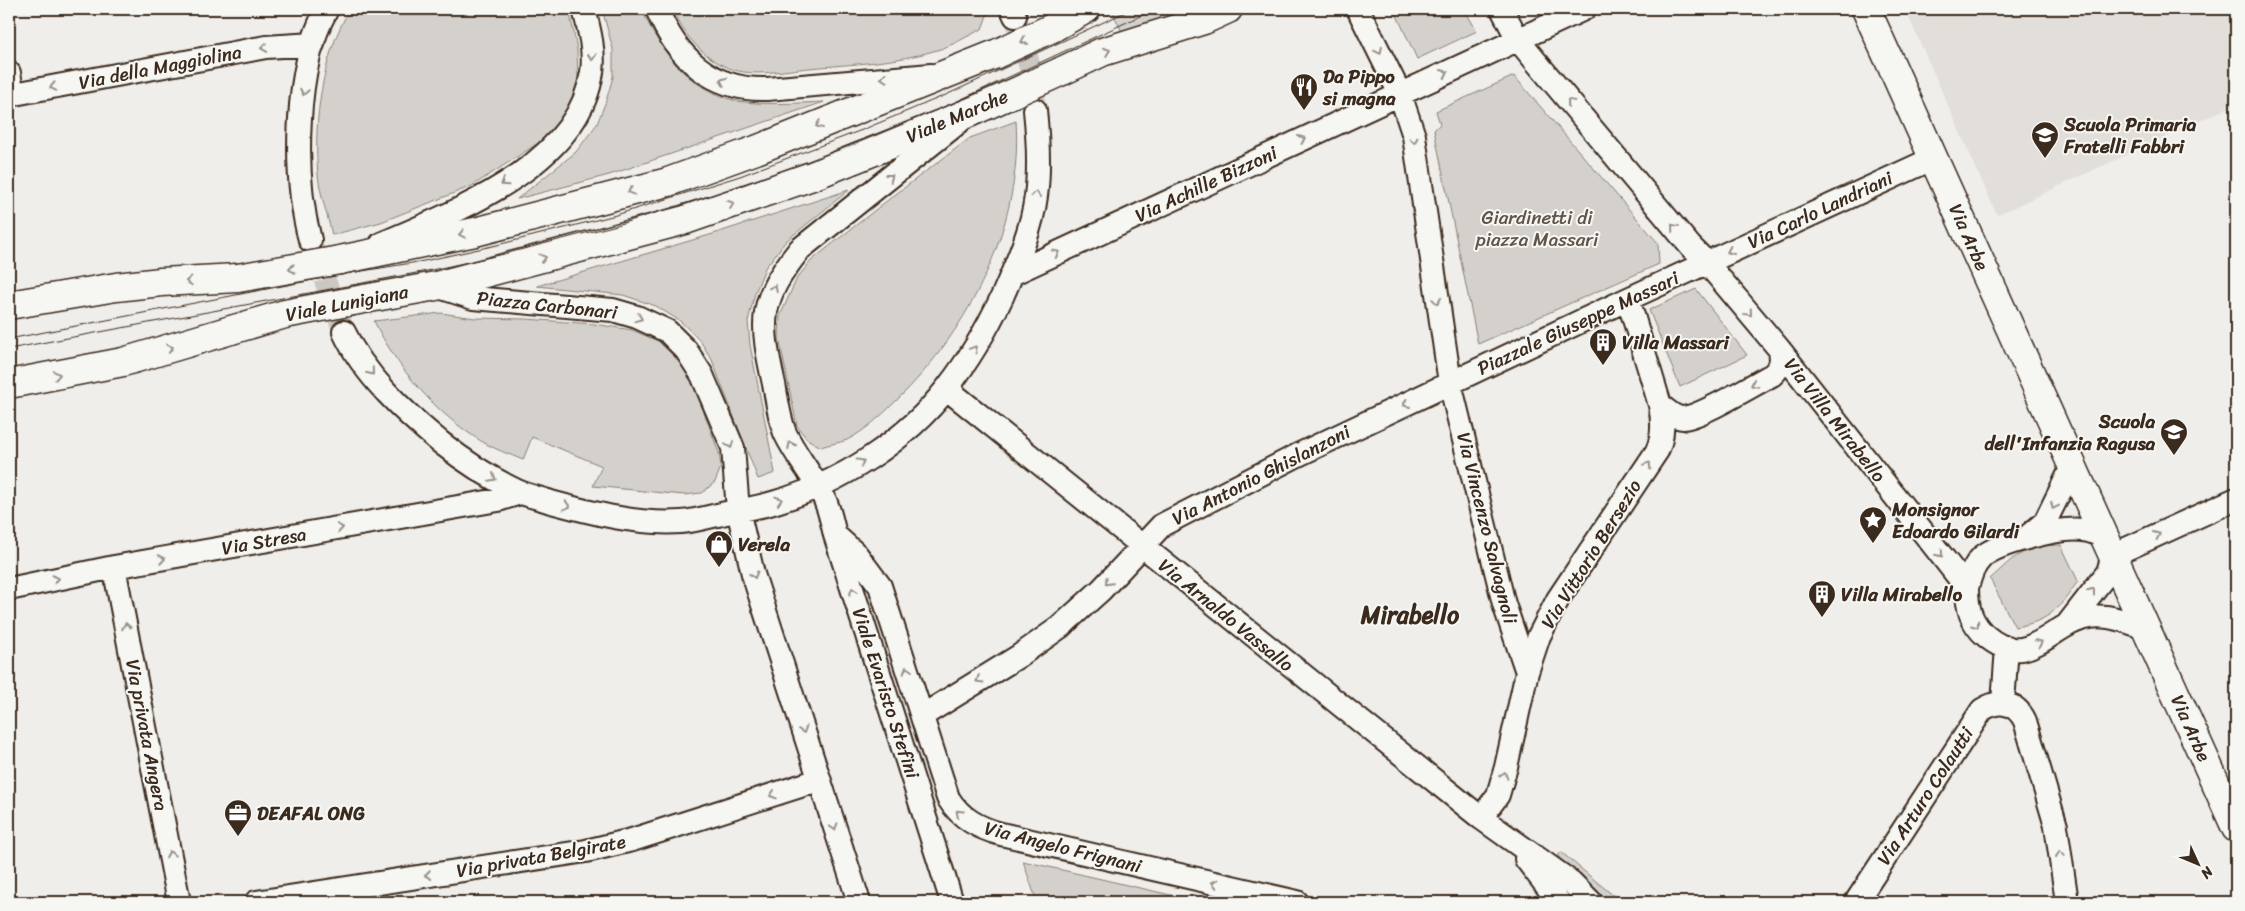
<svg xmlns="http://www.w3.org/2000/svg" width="2245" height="911" font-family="Sriracha,sans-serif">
  <rect width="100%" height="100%" fill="#efeeea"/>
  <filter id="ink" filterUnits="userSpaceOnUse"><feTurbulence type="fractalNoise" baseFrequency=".02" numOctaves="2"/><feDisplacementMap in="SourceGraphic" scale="10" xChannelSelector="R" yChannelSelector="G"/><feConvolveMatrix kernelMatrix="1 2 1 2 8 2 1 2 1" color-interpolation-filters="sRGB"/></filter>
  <g filter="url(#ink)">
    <path fill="#e2dfdb" d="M1905,9H2236V104L1997,215Z"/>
    <path fill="#d4d1cc" stroke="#887e75" d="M350,9H569L577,49L578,78L572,99L561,120L546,138L472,186L381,222L332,235C328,216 320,195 318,175C313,122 322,55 350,9Z
      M602,9H642C659,52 694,96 744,102C770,105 798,103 824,102L609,175L517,199L576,152L597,124L606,101L613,77V49Z
      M673,9H988L989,10L982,29C967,36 952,46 937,50C895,63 852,64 809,68C784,70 753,78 729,68C704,58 682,34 673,9Z
      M1115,9H1190L1123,34L1112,11Z
      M1394,9H1464L1477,31L1417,59Z
      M1514,76L1658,243L1659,264L1478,344L1434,130L1440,124L1436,111Z
      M1016,121C1023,224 970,329 897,400C883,414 865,431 847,440C839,443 829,444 821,447L807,439L797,426L779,338L780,316L797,278L812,260L884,203L970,138Z
      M849,190L786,241L765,268L755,293L748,321L750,345L775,473L758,479L712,360L699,339L680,321L656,306L623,295L537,286L713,234Z
      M1696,289L1747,355L1680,387L1649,310Z
      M441,313L475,318L526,319L594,324L632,330L658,341L677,359L692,380L719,453L721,467L715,482L702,493L684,495L593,486L602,466L532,437L523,460C509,454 494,449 481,441C435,413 397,368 374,321Z
      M2061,545L2078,581C2059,609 2050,621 2015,627L1990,579L2012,559L2034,546Z
      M1561,852L1621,902C1616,902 1610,903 1605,902C1593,900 1566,867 1558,856Z
      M1023,861L1201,902H1037Z"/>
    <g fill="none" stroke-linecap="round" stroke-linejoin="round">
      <path stroke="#cbc7c1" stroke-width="22" stroke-dasharray="22 11" stroke-linecap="butt" d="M1015,16L1031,71L1034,101
        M313,248L344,332"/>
      <g stroke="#3b2a1e" stroke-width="26">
        <path id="street" d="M657,9C676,57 712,91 767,89L931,75
          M1012,9L1015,16
          M1358,9L1400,94L1414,136L1450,383L1504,604L1527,672
          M1502,9L1518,40L1691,247L1707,263L1780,350L1967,588C1967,608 1971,623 1986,636C2029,673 2051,622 2090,617C2108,614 2130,622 2146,629
          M9,73L13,95
          M9,95L266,47L313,44
          M310,240C293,176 294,67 327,9
          M381,244C457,211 579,165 592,72C595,51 589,29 584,9
          M1012,274L1584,9
          M436,286L473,298L613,310L637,317L667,331L686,350L702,375L733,448L738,510L753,574L859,902
          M344,332C364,375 404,412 440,442C464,461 490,478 517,491C528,496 540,498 551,502C592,513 638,525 681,522C696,521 712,516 726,513C743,510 760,507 776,502C840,483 906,441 947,388C969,360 987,329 1002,297C1016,265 1032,230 1036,196C1040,167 1038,139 1035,110
          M947,389L1481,818L1571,882L1591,902
          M1660,405C1667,411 1674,418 1683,418C1701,417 1754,384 1772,375C1781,367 1782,361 1780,350
          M836,536L857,555L880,586L948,798C961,819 979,828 1001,834L1297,902
          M2026,538L2045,522L2073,465
          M114,567L179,902
          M1967,588C1970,577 1973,566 1982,557C1998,543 2061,527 2082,530C2090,530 2097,535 2104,536
          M9,589L114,567L498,500L520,493
          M2067,625L2108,572L2113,555L2236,499
          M2003,703L2007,647
          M922,716L1019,656L1060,627L1101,590L1162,525L1298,455L1628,299L1934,158
          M1481,818L1498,795L1506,767L1527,672L1539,636L1558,599L1657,451C1664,436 1663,421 1660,405L1628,299
          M1526,859L1559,902
          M256,902L586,851L632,840L819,780
          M952,902L835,535C831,517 827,500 817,485C806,467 794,452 785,433C779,418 777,400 774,384C760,321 758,301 800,249L959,122
          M1856,902L1982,710C1999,699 2016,702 2025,721L2056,826L2067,902"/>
      </g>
      <g stroke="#3b2a1e" stroke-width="31">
        <path id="secondary" d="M1866,9L2236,828"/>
      </g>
      <g stroke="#3b2a1e" stroke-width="31">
        <path id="primary" d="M1052,28L1086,9
          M1062,71L1102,52L1204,20L1228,9
          M340,260L475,232L668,182L756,150L996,54
          M353,301L436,286L685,220L812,176L971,112L1007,96
          M9,305L116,287L161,282L238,278
          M9,384L123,362L231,330"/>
      </g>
      <use href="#street" stroke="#f6f6f2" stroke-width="22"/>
      <use href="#secondary" stroke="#f6f6f2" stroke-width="28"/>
      <use href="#primary" stroke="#f6f6f2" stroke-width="28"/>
      <path stroke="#3b2a1e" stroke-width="1" d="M9,339L344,274L424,261L497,245L616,215L740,176L862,130L948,94L1132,9
        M9,349L427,271L500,255L617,225L743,185L855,144L951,104L1155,9"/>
      <g stroke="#3b2a1e" stroke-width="31" stroke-linecap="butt">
        <path id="primary-bridge" d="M996,54L1052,28
          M1007,96L1062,71
          M238,278L340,260
          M231,330L285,314L353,301"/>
      </g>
      <use href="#primary-bridge" stroke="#f6f6f2" stroke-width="28"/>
    </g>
    <defs><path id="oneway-chevron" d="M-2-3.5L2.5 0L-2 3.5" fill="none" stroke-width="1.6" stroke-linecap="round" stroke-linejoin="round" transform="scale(1.25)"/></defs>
    <g stroke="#989088">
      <use href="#oneway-chevron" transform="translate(1024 41) rotate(155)"/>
      <use href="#oneway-chevron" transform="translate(264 48) rotate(171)"/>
      <use href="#oneway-chevron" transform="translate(1107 51) rotate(-21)"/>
      <use href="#oneway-chevron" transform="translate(1379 51) rotate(64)"/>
      <use href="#oneway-chevron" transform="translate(592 57) rotate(87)"/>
      <use href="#oneway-chevron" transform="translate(1445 73) rotate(-25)"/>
      <use href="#oneway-chevron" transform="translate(884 78) rotate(176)"/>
      <use href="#oneway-chevron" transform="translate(723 81) rotate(-157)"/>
      <use href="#oneway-chevron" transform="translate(53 87) rotate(169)"/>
      <use href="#oneway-chevron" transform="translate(304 92) rotate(100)"/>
      <use href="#oneway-chevron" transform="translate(1570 102) rotate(-130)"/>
      <use href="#oneway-chevron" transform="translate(819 125) rotate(158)"/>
      <use href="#oneway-chevron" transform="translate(1302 139) rotate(-25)"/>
      <use href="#oneway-chevron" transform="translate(1414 140) rotate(80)"/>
      <use href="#oneway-chevron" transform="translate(890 177) rotate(-38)"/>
      <use href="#oneway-chevron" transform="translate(504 183) rotate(147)"/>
      <use href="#oneway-chevron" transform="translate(631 191) rotate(165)"/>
      <use href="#oneway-chevron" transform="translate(1036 194) rotate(-83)"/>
      <use href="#oneway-chevron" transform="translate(731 204) rotate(-19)"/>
      <use href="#oneway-chevron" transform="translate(1674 227) rotate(-130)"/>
      <use href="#oneway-chevron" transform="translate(462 234) rotate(169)"/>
      <use href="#oneway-chevron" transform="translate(1730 251) rotate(155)"/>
      <use href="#oneway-chevron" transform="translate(1056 253) rotate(-26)"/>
      <use href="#oneway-chevron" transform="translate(543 258) rotate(-15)"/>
      <use href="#oneway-chevron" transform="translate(292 269) rotate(170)"/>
      <use href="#oneway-chevron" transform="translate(189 281) rotate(177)"/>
      <use href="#oneway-chevron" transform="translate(774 288) rotate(-64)"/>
      <use href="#oneway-chevron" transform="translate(1437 301) rotate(82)"/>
      <use href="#oneway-chevron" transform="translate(1749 313) rotate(50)"/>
      <use href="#oneway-chevron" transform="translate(639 318) rotate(22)"/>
      <use href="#oneway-chevron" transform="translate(170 348) rotate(-17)"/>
      <use href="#oneway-chevron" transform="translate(974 349) rotate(-59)"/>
      <use href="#oneway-chevron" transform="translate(371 372) rotate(51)"/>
      <use href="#oneway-chevron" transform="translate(57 375) rotate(-11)"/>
      <use href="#oneway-chevron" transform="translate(1754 384) rotate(152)"/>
      <use href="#oneway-chevron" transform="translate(1406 404) rotate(155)"/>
      <use href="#oneway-chevron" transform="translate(730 445) rotate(69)"/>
      <use href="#oneway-chevron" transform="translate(791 445) rotate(-117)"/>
      <use href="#oneway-chevron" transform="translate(861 462) rotate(-31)"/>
      <use href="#oneway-chevron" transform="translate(1648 465) rotate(-56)"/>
      <use href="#oneway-chevron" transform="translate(493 478) rotate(28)"/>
      <use href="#oneway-chevron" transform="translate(779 500) rotate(-18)"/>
      <use href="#oneway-chevron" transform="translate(567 506) rotate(16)"/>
      <use href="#oneway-chevron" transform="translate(2054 506) rotate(115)"/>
      <use href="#oneway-chevron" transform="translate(340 528) rotate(-10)"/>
      <use href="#oneway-chevron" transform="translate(2157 535) rotate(-25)"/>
      <use href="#oneway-chevron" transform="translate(1940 554) rotate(52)"/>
      <use href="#oneway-chevron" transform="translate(162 559) rotate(-10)"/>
      <use href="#oneway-chevron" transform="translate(754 575) rotate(74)"/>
      <use href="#oneway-chevron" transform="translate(56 579) rotate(-12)"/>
      <use href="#oneway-chevron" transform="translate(1108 582) rotate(133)"/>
      <use href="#oneway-chevron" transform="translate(853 591) rotate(-108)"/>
      <use href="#oneway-chevron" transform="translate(2092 591) rotate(-54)"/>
      <use href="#oneway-chevron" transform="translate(1976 625) rotate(55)"/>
      <use href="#oneway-chevron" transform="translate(126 626) rotate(-101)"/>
      <use href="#oneway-chevron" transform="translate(2039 643) rotate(-27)"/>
      <use href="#oneway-chevron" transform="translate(907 670) rotate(-108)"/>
      <use href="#oneway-chevron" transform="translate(979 680) rotate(149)"/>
      <use href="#oneway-chevron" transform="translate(803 730) rotate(72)"/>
      <use href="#oneway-chevron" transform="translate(1504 775) rotate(-72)"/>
      <use href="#oneway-chevron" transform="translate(773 795) rotate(162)"/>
      <use href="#oneway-chevron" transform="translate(959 813) rotate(-137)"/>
      <use href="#oneway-chevron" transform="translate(834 827) rotate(72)"/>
      <use href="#oneway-chevron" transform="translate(170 854) rotate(-101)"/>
      <use href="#oneway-chevron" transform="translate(2060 854) rotate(-98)"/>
      <use href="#oneway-chevron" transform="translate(428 875) rotate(171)"/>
      <use href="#oneway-chevron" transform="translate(1215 883) rotate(-167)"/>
    </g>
  </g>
  <defs>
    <g id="restaurant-pin" transform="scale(1.4375)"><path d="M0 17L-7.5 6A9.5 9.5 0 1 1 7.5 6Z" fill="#3b2a1e" stroke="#f6f6f2"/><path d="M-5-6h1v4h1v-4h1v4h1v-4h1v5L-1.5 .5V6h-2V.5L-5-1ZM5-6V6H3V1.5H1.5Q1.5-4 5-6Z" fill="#fff"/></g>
    <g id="school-pin" transform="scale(1.4375)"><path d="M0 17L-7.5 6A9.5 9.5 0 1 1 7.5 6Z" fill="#3b2a1e" stroke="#f6f6f2"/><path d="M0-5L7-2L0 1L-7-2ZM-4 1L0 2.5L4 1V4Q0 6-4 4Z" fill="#fff"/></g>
    <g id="building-pin" transform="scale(1.4375)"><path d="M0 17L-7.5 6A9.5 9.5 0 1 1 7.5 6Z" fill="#3b2a1e" stroke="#f6f6f2"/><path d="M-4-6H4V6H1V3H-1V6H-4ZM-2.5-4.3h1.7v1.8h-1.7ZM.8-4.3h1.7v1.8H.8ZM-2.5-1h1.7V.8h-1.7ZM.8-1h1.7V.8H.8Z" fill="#fff"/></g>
    <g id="sight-pin" transform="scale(1.4375)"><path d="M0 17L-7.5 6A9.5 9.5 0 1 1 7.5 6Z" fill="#3b2a1e" stroke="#f6f6f2"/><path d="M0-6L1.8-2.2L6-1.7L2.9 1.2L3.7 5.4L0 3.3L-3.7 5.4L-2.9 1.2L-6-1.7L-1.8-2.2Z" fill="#fff"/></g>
    <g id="shop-pin" transform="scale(1.4375)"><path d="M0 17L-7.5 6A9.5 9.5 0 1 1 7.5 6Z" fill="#3b2a1e" stroke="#f6f6f2"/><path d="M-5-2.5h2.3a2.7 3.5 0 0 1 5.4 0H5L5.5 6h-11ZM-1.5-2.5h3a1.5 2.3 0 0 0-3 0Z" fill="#fff"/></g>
    <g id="office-pin" transform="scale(1.4375)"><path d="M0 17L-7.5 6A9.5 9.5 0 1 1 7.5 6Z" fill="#3b2a1e" stroke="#f6f6f2"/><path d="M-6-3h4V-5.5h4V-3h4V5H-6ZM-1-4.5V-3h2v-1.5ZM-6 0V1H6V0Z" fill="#fff"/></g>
  </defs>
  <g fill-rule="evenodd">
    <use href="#restaurant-pin" x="1304" y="87"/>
    <use href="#school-pin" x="2045" y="135"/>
    <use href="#building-pin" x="1603" y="342"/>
    <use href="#school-pin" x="2174" y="432"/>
    <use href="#sight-pin" x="1873" y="520"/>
    <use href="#shop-pin" x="719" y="544"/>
    <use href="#building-pin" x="1822" y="594"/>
    <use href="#office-pin" x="238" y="813"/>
  </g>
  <g text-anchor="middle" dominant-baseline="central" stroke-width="4" stroke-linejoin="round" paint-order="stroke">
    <g font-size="19" fill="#3b2a1e" stroke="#f6f6f2">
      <text transform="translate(160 67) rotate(-11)">Via della Maggiolina</text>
      <text transform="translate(957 116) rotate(-23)">Viale Marche</text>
      <text transform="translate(1206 184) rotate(-25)">Via Achille Bizzoni</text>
      <text transform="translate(1820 210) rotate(-25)">Via Carlo Landriani</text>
      <text transform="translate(1969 237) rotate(66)">Via Arbe</text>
      <text transform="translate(347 303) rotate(-11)">Viale Lunigiana</text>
      <text transform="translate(547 305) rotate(6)">Piazza Carbonari</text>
      <text transform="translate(1578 323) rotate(-25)">Piazzale Giuseppe Massari</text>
      <text transform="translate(1835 420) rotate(52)">Via Villa Mirabello</text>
      <text transform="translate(1261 475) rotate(-27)">Via Antonio Ghislanzoni</text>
      <text transform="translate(1487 528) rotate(76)">Via Vincenzo Salvagnoli</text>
      <text transform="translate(264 541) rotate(-10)">Via Stresa</text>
      <text transform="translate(1591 554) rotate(-58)">Via Vittorio Bersezio</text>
      <text transform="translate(1226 615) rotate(39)">Via Arnaldo Vassallo</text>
      <text transform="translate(886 693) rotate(72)">Viale Evaristo Stefini</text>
      <text transform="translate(2191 728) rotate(66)">Via Arbe</text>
      <text transform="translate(147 735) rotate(79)">Via privata Angera</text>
      <text transform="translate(1925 796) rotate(-57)">Via Arturo Colautti</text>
      <text transform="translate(1063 847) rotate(14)">Via Angelo Frignani</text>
      <text transform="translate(541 856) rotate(-10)">Via privata Belgirate</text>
    </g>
    <g font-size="19" font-weight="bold" fill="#3b2a1e" stroke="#f6f6f2" text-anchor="start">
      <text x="1323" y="76">Da Pippo<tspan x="1323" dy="22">si magna</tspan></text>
      <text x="2064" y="124">Scuola Primaria<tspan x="2064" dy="22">Fratelli Fabbri</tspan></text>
      <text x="1622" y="342">Villa Massari</text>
      <text x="2155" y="421" text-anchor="end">Scuola<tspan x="2155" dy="22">dell'Infanzia Ragusa</tspan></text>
      <text x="1892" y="509">Monsignor<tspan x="1892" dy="22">Edoardo Gilardi</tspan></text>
      <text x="738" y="544">Verela</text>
      <text x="1841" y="594">Villa Mirabello</text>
      <text x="257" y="813">DEAFAL ONG</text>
    </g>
    <g font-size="19" fill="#61544a" stroke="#f6f6f2">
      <text x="1537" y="217">Giardinetti di<tspan x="1537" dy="22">piazza Massari</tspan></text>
    </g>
    <g font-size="24" font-weight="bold" fill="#3b2a1e" stroke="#f6f6f2">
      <text x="1410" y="615">Mirabello</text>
    </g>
  </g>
  <rect width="2245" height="911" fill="none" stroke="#f6f6f2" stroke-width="30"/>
  <rect x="15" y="15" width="2215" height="881" fill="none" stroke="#3b2a1e" stroke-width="2" filter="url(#ink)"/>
  <g transform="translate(2198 864) rotate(134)" stroke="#f6f6f2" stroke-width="4" paint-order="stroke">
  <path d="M0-4L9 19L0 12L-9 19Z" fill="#3b2a1e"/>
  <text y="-8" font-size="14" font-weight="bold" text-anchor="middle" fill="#3b2a1e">N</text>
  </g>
</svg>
